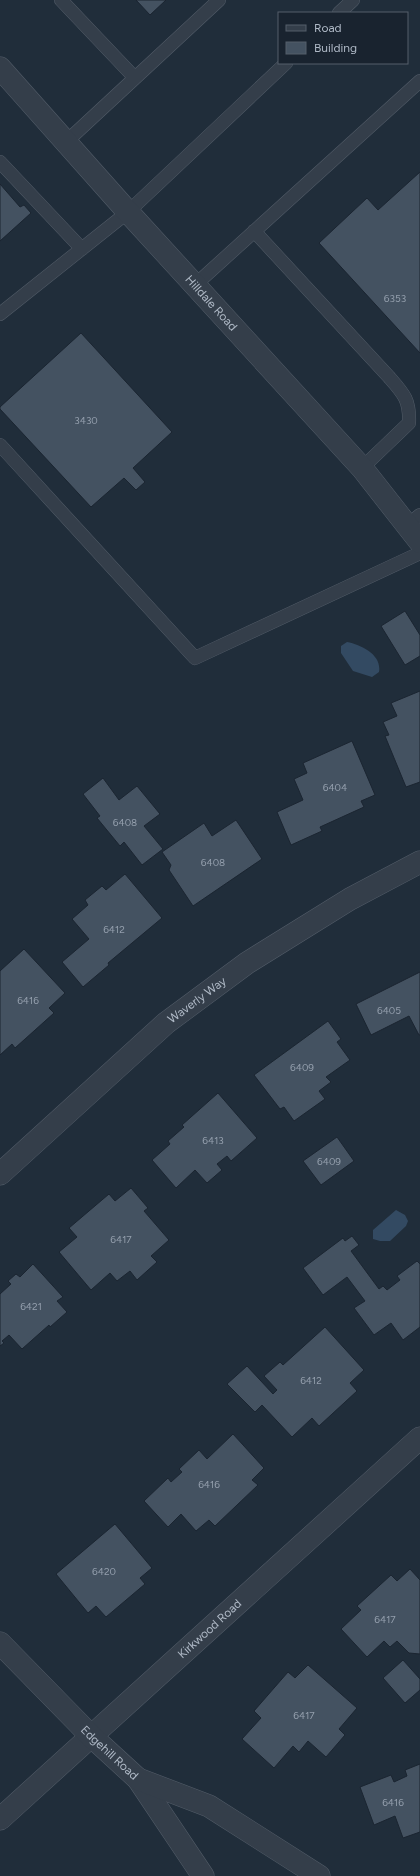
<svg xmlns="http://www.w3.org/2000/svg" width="420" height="1876" font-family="Figtree,sans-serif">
  <rect width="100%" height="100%" fill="#202d3a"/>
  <path fill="#334a62" d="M347,642C362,645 382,655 379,672L372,677L353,671L341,653V646Z
    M396,1210L405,1215L408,1221L406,1226L390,1241H380L373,1239V1230Z"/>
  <path fill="#445261" stroke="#1b2531" d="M136,0H166L150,15Z
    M420,172V353L319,243L367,198L378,210Z
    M0,184L20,207L24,205L31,213L0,241Z
    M81,333L172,432L133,468L145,482L136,490L124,478L91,507L0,409V407Z
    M405,611L420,635V656L405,665L381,626Z
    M420,691V782L406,787L385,736L389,735L383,722L397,716L391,703Z
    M352,741L375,795L361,801L364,807L320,827L322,831L291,845L277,812L303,800L294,779L307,773L303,763Z
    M103,778L119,800L137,786L160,814L144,826L163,849L142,865L124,842L120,846L97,818L100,816L83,794Z
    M236,820L262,859L193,906L169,870L171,865L162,852L204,823L212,836Z
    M125,874L162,918L108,963L109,965L83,987L62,962L89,939L72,919L88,905L85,900L102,886L106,890Z
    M24,949L65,993L49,1008L54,1013L15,1048L12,1044L0,1055V971Z
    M420,972V1035H419L409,1016L371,1035L356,1004Z
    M328,1021L341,1039L337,1042L350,1060L326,1077L331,1082L319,1091L325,1099L294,1121L284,1107L280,1109L254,1075Z
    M218,1093L257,1138L231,1161L227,1156L217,1164L222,1170L207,1183L195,1170L176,1188L152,1160L170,1144L168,1141L184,1127L182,1125Z
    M337,1137L354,1161L321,1185L303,1161Z
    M131,1188L148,1208L144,1211L169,1240L151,1256L157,1262L137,1280L130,1271L117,1281L110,1273L91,1290L59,1252L77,1237L69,1228L109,1194L115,1201Z
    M352,1236L359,1245L351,1251L379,1289L383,1286L387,1290L400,1280L397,1276L417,1261L420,1264V1327L403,1340L391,1323L374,1335L354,1308L365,1301L347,1277L323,1295L303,1268L343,1238L345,1241Z
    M33,1264L63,1297L57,1301L67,1312L50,1327L49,1325L22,1349L9,1335L2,1341L4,1343L0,1346V1294L11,1284L8,1281L16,1274L20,1277Z
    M325,1327L364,1370L350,1383L357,1391L319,1426L312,1418L292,1437L262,1405L255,1412L227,1384L247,1366L273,1394L277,1390L264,1376L280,1362L283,1365Z
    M233,1434L264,1468L252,1480L258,1485L215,1526L209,1520L196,1531L181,1514L168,1527L144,1501L168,1478L171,1482L182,1472L179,1469L199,1450L207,1459Z
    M115,1524L152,1568L140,1578L145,1584L106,1617L96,1606L88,1613L56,1574Z
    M410,1569L420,1580V1654L409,1653L397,1641L390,1647L384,1641L367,1657L341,1629L361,1610L357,1606L391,1575L397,1581Z
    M403,1660L420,1679V1690L405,1703L383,1678Z
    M308,1665L357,1708L339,1729L345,1735L326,1757L308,1741L299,1752L293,1746L274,1768L242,1739L261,1718L254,1711L288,1672L295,1678Z
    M420,1764V1832L403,1838L395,1816L374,1825L360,1787L391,1775L394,1782L407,1776L405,1770Z"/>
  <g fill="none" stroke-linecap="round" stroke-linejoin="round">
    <g stroke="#525c68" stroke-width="14">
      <path id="service" d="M61,0L135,78L66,142
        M339,13L353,0
        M135,78L219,0
        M0,162L82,249
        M254,231L389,377C404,394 410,400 409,423L362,468
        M195,285L420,81
        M0,314L128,212L286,63
        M0,445L195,658L420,553
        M408,525L420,515"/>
    </g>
    <g stroke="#525c68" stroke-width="23">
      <g id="minor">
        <path id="s1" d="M0,68L128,212L362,468L420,542"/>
        <path id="s2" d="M0,1174L166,1023L247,963L350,899L420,862"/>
        <path id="s3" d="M0,1819L420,1438"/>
      </g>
    </g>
    <g stroke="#525c68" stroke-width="23">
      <g id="tertiary">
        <path id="s4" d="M0,1643L91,1736L138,1779L203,1876"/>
        <path d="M138,1779L209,1806L319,1876"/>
      </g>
    </g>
    <use href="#service" stroke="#343e4a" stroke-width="13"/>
    <use href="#minor" stroke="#343e4a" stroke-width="22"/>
    <use href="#tertiary" stroke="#343e4a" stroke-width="22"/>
  </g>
  <g text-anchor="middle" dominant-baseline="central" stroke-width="3" stroke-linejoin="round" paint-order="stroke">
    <g font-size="10" fill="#949fad">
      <text x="395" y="298">6353</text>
      <text x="86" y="420">3430</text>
      <text x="335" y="787">6404</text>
      <text x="125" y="822">6408</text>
      <text x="213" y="862">6408</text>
      <text x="114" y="929">6412</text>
      <text x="28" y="1000">6416</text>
      <text x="389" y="1010">6405</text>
      <text x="302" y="1067">6409</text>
      <text x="213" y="1140">6413</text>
      <text x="329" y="1161">6409</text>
      <text x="121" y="1239">6417</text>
      <text x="31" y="1306">6421</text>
      <text x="311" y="1380">6412</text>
      <text x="209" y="1484">6416</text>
      <text x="104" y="1571">6420</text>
      <text x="385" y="1619">6417</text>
      <text x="304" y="1715">6417</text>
      <text x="393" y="1802">6416</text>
    </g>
    <g font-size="12" fill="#afb9c6" stroke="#19232f">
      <text stroke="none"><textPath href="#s1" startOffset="316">Hilldale Road</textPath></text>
      <text stroke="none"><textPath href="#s2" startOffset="263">Waverly Way</textPath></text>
      <text stroke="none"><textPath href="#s3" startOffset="283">Kirkwood Road</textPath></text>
      <text stroke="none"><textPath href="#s4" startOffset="155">Edgehill Road</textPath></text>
    </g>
  </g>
  <rect x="278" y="12" width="130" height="52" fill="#19232f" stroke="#555f6b"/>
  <rect x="286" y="25" width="20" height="6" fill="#343e4a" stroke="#555f6b"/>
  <text x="314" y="32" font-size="12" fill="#afb9c6">Road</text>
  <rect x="286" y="42" width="20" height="12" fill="#445261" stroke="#555f6b"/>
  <text x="314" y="52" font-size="12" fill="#afb9c6">Building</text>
</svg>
